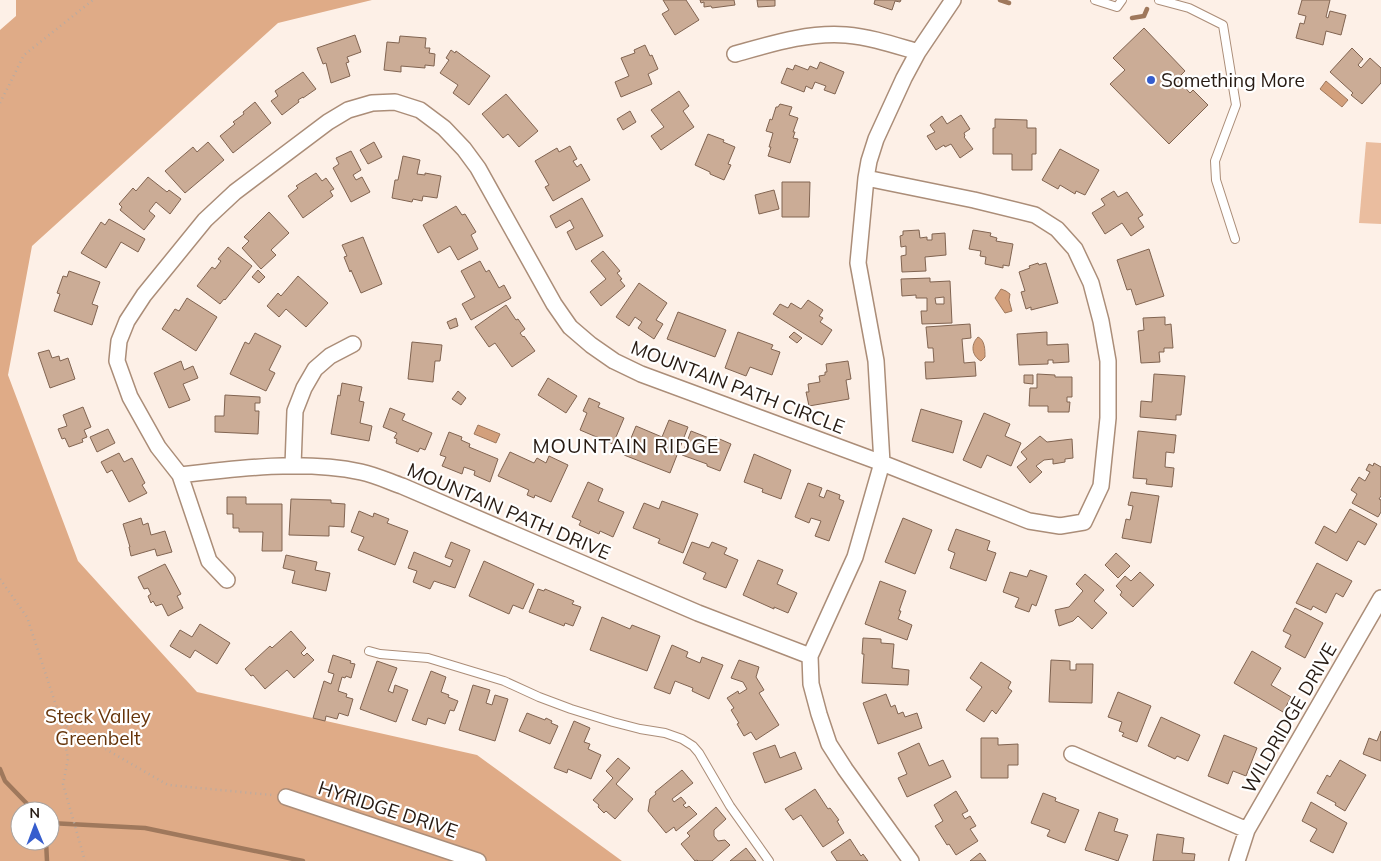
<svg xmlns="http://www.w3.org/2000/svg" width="1381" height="861" font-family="Mulish,sans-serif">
  <rect width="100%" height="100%" fill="#fdf0e7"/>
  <path fill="#eabd9f" d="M1366,142L1381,143V224L1359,223Z"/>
  <path fill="#dfab87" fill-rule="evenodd" d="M16,0H372L278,23L32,246L8,375L78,561L197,692L477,755L622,861H0V30L16,16ZM20,811H50V841H20Z"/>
  <path fill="#d3a07c" stroke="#9f785c" d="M1326,81L1348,100L1342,107L1320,89Z
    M1001,289L1006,291L1010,294L1009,300L1012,311L1005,313L995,298Z
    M978,337C985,340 985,350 985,357L981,361C972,356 970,345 978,337Z
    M478,425L500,434L496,443L474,434Z"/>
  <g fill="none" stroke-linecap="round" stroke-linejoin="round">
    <path stroke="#9f785c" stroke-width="4.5" d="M1000,0L1009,3
      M1132,18L1144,16L1147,9
      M0,769L5,781L34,811
      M50,823L145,828L303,861
      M46,841L47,861"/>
  </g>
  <path fill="#cbac96" stroke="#816451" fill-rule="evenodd" d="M663,0H686L699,20L675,35L662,14L669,10Z
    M700,0H734L735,5L712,8L711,6L704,7V2L701,3Z
    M757,0H775V6L758,7Z
    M875,0H901L900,2L895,1L892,10L874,4Z
    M1302,0H1330L1326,17L1328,18L1330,11L1346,15L1341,35L1326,31L1323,45L1296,38L1300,23L1304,24L1306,16L1298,14Z
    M1144,28L1185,71L1177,79L1190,93L1193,90L1208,105L1169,144L1110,84L1125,70L1113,58Z
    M355,35L361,52L347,57L349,62L346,63L350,76L331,83L326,63L323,64L317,48Z
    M400,36L426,38L425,48H430L429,53L435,54L434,66L425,65V68L401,66V72L384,70L387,42L399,43Z
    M645,45L650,56L652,55L658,69L648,74L652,84L621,97L615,82L629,76L621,58L635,53L634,50Z
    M1352,48L1363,59L1358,65L1361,68L1370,58L1381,68V83L1362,104L1351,95L1353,93L1330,72Z
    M451,50L455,53L456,51L490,76L469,105L453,93L458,85L440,73L449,60L446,58Z
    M820,62L844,72L835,94L824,90L826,86L815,82L812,89L806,86L804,92L781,83L787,68L793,70L795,65L808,70L810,66L817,69Z
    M303,72L316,89L303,98V97L298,100L299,102L282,115L271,101L278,96L275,91Z
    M679,91L689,106L683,111L694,127L661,150L651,136L664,127L651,110Z
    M506,94L538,131L519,147L508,134L503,138L482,114Z
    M255,102L271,123L233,153L220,136L235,124L233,122L244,114L243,112Z
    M780,104L792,107L789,115L798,118L793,132H795L793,138L798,139L790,163L768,156L771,147H769L773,133L766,131L770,119L772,120L776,107H778Z
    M630,111L636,122L623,130L617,119Z
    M961,115L970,129L964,133L965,136L964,137L973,149L960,158L951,144L945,147L944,145L936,150L927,136L935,132L930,125L942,116L947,124Z
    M995,119L1027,120V128H1036V154H1032V170H1012V154H993V128H995Z
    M708,134L724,140L723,142L735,147L728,164L731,165L724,180L710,174V172L695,165Z
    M208,142L224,160L185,193L165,171L193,147L197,152Z
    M374,142L382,157L368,164L360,150Z
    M570,146L577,159L573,161L577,167L581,164L590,180L553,201L545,187L549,185L535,161L557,148L559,152Z
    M1060,149L1099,170L1085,195L1076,191L1075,194L1060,185L1058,189L1042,180Z
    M351,151L361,170L353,175L356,180L362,177L370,192L351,202L333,168L339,164L336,158Z
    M403,156L420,160L417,174L425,175V173L441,176L437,198L423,196L422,201L413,199L412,202L392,198L395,180H398Z
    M316,173L322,181L326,178L334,189L330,191L333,196L303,218L288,196L298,188L296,186Z
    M148,177L167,192L169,190L181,199L170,214L156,202L149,211L155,216L144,230L120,210L122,207L119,204L133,188L136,191Z
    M782,182H810L809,217H782Z
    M774,190L779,209L759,214L755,195Z
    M1114,191L1118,197L1127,192L1143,215L1138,218L1144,227L1131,236L1122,223L1105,234L1092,213L1105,205L1101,199Z
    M582,198L603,236L576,250L567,232L574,228L570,220L556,228L550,216Z
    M456,206L462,215L465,214L476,232L471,235L478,249L458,260L450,246L438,253L423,225Z
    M269,212L289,233L271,250L276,255L261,269L242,248L249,241L244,237Z
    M109,219L145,239L138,252L121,242L106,268L81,253L101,222L105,225Z
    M919,230L920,238L927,237V240H932V234L945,233L946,255L925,257L926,271L902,272L901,256L906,255V246L901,247L900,236L903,235V231Z
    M973,230L991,233L990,236L997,238L996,241L1013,244L1009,266L1003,265V268L985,264L986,257L980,256L981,251L969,249Z
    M363,237L382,284L361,293L351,270L350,272L344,257L347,256L342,245Z
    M228,247L252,266L225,300L224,299L220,304L197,286L212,267L215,269L221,261L218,259Z
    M1149,249L1164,296L1136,305L1131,289L1127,290L1117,260Z
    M603,251L620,271L617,273L622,279L620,280L625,286L601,306L590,292L606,279L591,261Z
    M480,261L486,272L489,270L499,288L504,285L511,298L471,320L462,304L475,297L461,271Z
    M1038,263L1039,265L1046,263L1058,303L1031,310V307L1026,309L1021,292L1025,291L1019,272L1030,268L1029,266Z
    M258,270L265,277L259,283L252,277Z
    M69,271L100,282L92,304L98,306L92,325L54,311L60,294L57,293L63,276L67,277Z
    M298,276L328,303L306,327L286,309L279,317L267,306L278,293L281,296Z
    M930,278V282L950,281L952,323L922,324L921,311H927V298H916V295L902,296L901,279ZM944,297V304H936L935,298Z
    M639,283L667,303L656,320L663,324L654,339L638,328L642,322L635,317L629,326L616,317Z
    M187,298L217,317L196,351L162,329L175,309L179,311Z
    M808,300L823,310L819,316L823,318L820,322L832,330L822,345L773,314L780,304L788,308L791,303L801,309Z
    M506,305L516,320L518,319L525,329L520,333L523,337L524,336L535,351L512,367L495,343L489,347L475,327Z
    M678,312L726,330L715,357L667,339Z
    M1165,317V325L1171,324L1173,348H1164V352H1159L1160,362L1141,363L1138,331L1144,330L1143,318Z
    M456,318L458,326L450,329L447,322Z
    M970,324L971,338L962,339L964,363L975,362L976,376L926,379L925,362H934L933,348H928L926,327Z
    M738,332L773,345L771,349L780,352L772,375L750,367L746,376L725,368Z
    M794,332L802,338L797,343L789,337Z
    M1047,332V345L1068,344L1069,362L1053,363V360H1048V364L1019,365L1017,334Z
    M255,333L281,346L269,370L275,373L266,391L230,374L245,342L249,344Z
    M412,342L442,345L440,361H435L433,382L408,379Z
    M49,350L52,358L59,356L60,361L68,358L75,379L50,388L38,353Z
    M181,361L184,370L193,366L198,378L183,384L190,400L169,408L154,373Z
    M848,361L851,379L846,380L849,399L809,406L806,392H809L808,384L820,382L819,376L825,375V372H827L826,364Z
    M1037,374L1055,375V377H1072V397H1067V402H1070L1069,412H1048V406H1029L1030,388H1037Z
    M1154,374L1185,376L1181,415H1176V420L1140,417L1141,401L1152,402Z
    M1024,375H1033V384L1024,383Z
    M548,378L577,396L566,413L538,395Z
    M342,383L362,387L359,401L364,402L360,423L372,426L369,441L331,434L338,395L340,396Z
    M458,391L466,398L461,405L452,399Z
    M225,395L260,397V403H255V411H259L258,434L215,432V416H224Z
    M589,398L600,403L598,407L624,418L613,444L580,430L587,413L583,411Z
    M83,407L91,427L84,430L87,437L82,439L83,442L69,447L65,438L62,439L58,429L67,426L63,415Z
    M390,408L405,414L402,420L432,433L425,450L420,448L418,452L396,443L397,439L394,438L397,433L383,427Z
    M921,409L962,421L953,453L912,441Z
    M984,413L1010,424L1005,436L1021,443L1011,466L987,455L981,468L963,460Z
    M669,420L688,427L670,473L624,455L636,426L662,437Z
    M108,429L115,443L97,452L90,437Z
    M691,431L714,440L715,437L731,444L720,471L707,466V464L682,455Z
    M1138,431L1176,435L1174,453L1166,452L1165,467L1174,468L1172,487L1146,484L1147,479L1133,478Z
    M449,432L462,437L461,440L470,444L469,447L498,459L490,482L474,475L475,471L464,467L462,474L442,466L446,457L440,455Z
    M1040,436L1047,442L1072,439L1073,458L1065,459V462L1053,464V459L1044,460L1036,466L1042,472L1030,483L1017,467L1027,459L1021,452Z
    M510,452L534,463L537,458L546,463L549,456L568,465L551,502L535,495L534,498L527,495L529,490L498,476Z
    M119,453L124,462L132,458L145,483L142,485L147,493L129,502L112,470L107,473L101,462Z
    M754,454L791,470L781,499L762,492L763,489L744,482Z
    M1374,463L1381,467V496L1379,499L1381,500V512L1378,517L1352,503L1357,494L1351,490L1359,477L1365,481L1370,472L1366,470L1369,464L1373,466Z
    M588,482L603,489L598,501L624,512L613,537L600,531L599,534L579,525L581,521L572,517Z
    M808,483L822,488L819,496L824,498L827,490L840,495L839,499L844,501L829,541L815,536L821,521L811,518L809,523L795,517Z
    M1131,492L1159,496L1151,543L1122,538L1126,519L1130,520L1133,506L1128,505Z
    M227,497H246V504H282V551H262L263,532H239V528H233V514H227Z
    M291,499L331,500V503L345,504L344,527L329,526V536L289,535Z
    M662,501L698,514L683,553L658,543L660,539L633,528L644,503L659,509Z
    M1350,509L1377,524L1365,545L1358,541L1347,561L1315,543L1324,526L1336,533Z
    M359,511L373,517L374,513L389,519L387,523L408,531L395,565L358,550L364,537L351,532Z
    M141,518L143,525L148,523L151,535L165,531L172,552L157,556L155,549L131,556L129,547H130L123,524Z
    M903,518L932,530L915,574L885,562Z
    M956,529L990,541L987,550L996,553L986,581L950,568L955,553L948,550Z
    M451,542L470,550L455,588L434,581L430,589L413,582L417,571L408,568L414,552L450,567L453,560L445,557Z
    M692,542L709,548L712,542L727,548L724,554L738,560L726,588L703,579L706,573L683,563Z
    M1116,553L1130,566L1118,578L1105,565Z
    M286,555L317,562L315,570L330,573L326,591L292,583L295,571L283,568Z
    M758,560L783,570L777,584L797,593L788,613L774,607V609L743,595Z
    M484,561L534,584L523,609L513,605L509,614L469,596Z
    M1317,563L1352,581L1343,597L1336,593L1326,613L1313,606L1311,610L1296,603Z
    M165,564L181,594L177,596L183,608L168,616L162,604L156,606L153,601L151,603L148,596L151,594L148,588L144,589L138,577Z
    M1030,570L1047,576L1036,606L1032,604L1029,612L1015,607L1019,598L1003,592L1010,572L1027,577Z
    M1140,572L1154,585L1133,607L1120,595L1122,592L1116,586L1125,576L1131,581Z
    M1085,574L1104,590L1094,601L1107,613L1092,629L1078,616L1073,621L1059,626L1055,610L1069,607L1083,591L1076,584Z
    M880,581L906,591L899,611H901L898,619L912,625L907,640L865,624Z
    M538,589L544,591L545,589L574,601L572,604L581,607L573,626L565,623L564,626L529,612Z
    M1295,608L1323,623L1305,658L1285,647L1291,635L1283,631Z
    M602,617L630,629L632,625L660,636L647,671L590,650Z
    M200,624L230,643L217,664L195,650L190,658L170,646L180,630L192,637Z
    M291,631L306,648L301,653L304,656L307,653L314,660L294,678L287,670L265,689L253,675L251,676L245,669L270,646L272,648Z
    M863,638L881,639V643L894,644L892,668L909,670L908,685L862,683L864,654H862Z
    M672,645L688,652L686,657L700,663L702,657L723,665L709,699L692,691L693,688L675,681L670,694L654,688Z
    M1252,651L1281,668L1271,685L1291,697L1283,712L1234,683Z
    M333,655L351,661L350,663L355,664L351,678L346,676L345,678L342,677L338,691L347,694L346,697L353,699L348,716L339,713L337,719L326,716L325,721L313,718L324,681L331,684L334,674L328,672Z
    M739,660L759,667L756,677L764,690L759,693L779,725L756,740L751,732L744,736L737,724L739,723L731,710L734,708L727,698L738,691L739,694L747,689L743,682L731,678Z
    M1051,660L1070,661V670H1076V664H1093L1092,703L1049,702Z
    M377,661L397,668L388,691L393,693L395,685L408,690L396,722L360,709Z
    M981,662L1011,682L1008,688L1012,691L996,714L992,710L984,722L966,710L982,687L970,678Z
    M431,671L446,677L441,692L449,695L448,697L458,701L454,711L450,710L445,724L428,718L426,725L412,720Z
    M473,685L490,690L486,703L492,705L495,695L508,699L495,741L459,730Z
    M1118,692L1151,706L1137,742L1122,736L1124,733L1119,731L1122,722L1108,717Z
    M886,694L891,707L895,705L898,714L903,712L905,717L917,713L922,728L878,744L863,703Z
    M527,713L545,720L546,718L552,721L551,723L558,726L550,744L519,731Z
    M1161,717L1200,735L1188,761L1177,756L1175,759L1148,746Z
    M574,721L590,728L584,742L590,744L588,749L601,755L591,779L568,769L567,773L554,768Z
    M1381,731V761L1363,754L1369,738L1377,741Z
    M1224,735L1257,748L1246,776L1233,771L1228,784L1208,776Z
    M981,738H998V745L1018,744V765H1008V778H981Z
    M919,743L929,766L943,760L951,777L907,797L898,778L907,774L898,753Z
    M775,745L780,758L795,752L802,769L765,783L753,753Z
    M618,758L630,768L616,784L633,799L615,819L606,811L604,813L598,807L599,805L593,800L613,778L606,771Z
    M1340,760L1366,775L1345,811L1335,805L1336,803L1317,793L1327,775L1330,777Z
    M682,770L693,783L672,799L674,802L681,797L686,803L683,805L686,808L689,806L697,814L676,831L674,827L666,833L648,811L650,799L656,794L655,792Z
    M815,789L828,809L830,808L839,820L837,821L844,833L823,847L801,815L793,820L785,809Z
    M956,791L968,811L962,814L965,819L970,816L976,826L970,829L978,841L956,855L949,844L947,845L935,826L943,821L934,805Z
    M1043,793L1056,798L1055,801L1079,810L1065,843L1047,836L1050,830L1031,823Z
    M1311,802L1347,823L1333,853L1310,841L1317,829L1302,821Z
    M716,807L726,819L714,830V836L718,841L725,840L730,845L712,861H698L697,860L695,861L681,844L690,836L687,833Z
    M1099,812L1118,819L1114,831L1128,835L1118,861L1085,850Z
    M1157,834L1184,838L1182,853L1195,854L1194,861H1153Z
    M850,839L861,856L863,854L868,861H837L831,852Z
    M746,848L756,861H730Z
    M980,853L986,861H970Z"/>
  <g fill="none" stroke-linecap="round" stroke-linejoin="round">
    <g stroke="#ab8d78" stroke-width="10">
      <path id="lane" d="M1095,0L1117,7L1122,0
        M1159,0L1189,8L1223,25L1236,105L1215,161L1216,180L1235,239
        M369,651L380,654L428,658L504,681L539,697L571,709L613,722L640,729L665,733L682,739L693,746L699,753L730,806L769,861"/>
    </g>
    <g stroke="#ab8d78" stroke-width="18">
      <path id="street" d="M735,54C771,44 808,32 846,35C871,37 894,45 918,52
        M293,466L295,411L304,388L315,369L330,356L353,344
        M180,475C238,468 304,460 361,472C375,475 388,481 402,486L698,613L810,656
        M227,580L209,561L180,475L158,447L130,397L117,361L119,341L127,321L144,295L205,220L235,192L328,122L348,110L372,103L395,102L420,110L444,128L464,149L478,168L554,304L570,327L591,345L614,361L641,374L882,463L1029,521L1060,526L1084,522L1101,486L1108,418V361L1101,321L1091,283L1075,249L1057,229L1035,215L974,200L866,178
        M1072,754L1247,830
        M286,797L478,861
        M911,861L845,769L829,744L819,714L811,684L810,656L855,557L882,463L876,361L858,263L866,178L869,161L876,139L904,78L918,52L953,0
        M1237,861L1247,830L1381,598"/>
    </g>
    <path stroke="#b8aba2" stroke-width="2.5" stroke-dasharray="1 4" stroke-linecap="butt" d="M0,103L24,55L93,0
      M0,579L27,617L62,724L68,759L63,784L85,861
      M62,724L168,785L272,795"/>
    <use href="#lane" stroke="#fff" stroke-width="8"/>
    <use href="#street" stroke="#fff" stroke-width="15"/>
  </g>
  <circle fill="#365dcd" stroke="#fff" stroke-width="2" cx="1151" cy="80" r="5"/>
  <g text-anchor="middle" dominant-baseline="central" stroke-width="4.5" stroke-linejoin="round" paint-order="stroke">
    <g font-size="19" fill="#261a12" stroke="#fff" text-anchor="start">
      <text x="1161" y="80">Something More</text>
    </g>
    <g font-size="19" fill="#261a12" stroke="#fff">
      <text transform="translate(738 387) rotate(21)">MOUNTAIN PATH CIRCLE</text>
      <text transform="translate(509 511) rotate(23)">MOUNTAIN PATH DRIVE</text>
      <text transform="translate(1289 718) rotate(-60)">WILDRIDGE DRIVE</text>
      <text transform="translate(388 809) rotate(18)">HYRIDGE DRIVE</text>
    </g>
    <g font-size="19" fill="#66350b" stroke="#fff">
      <text x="98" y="716">Steck Valley<tspan x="98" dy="22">Greenbelt</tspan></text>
    </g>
    <g font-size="20" letter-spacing="1" fill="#261a12" stroke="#fff">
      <text x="626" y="445">MOUNTAIN RIDGE</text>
    </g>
  </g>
  <g transform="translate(35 826) rotate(359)"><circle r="24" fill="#ffffff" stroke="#a8a3a0"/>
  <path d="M0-4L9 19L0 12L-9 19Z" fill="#365dcd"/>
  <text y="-8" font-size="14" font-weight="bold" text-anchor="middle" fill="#261a12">N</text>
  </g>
</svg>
